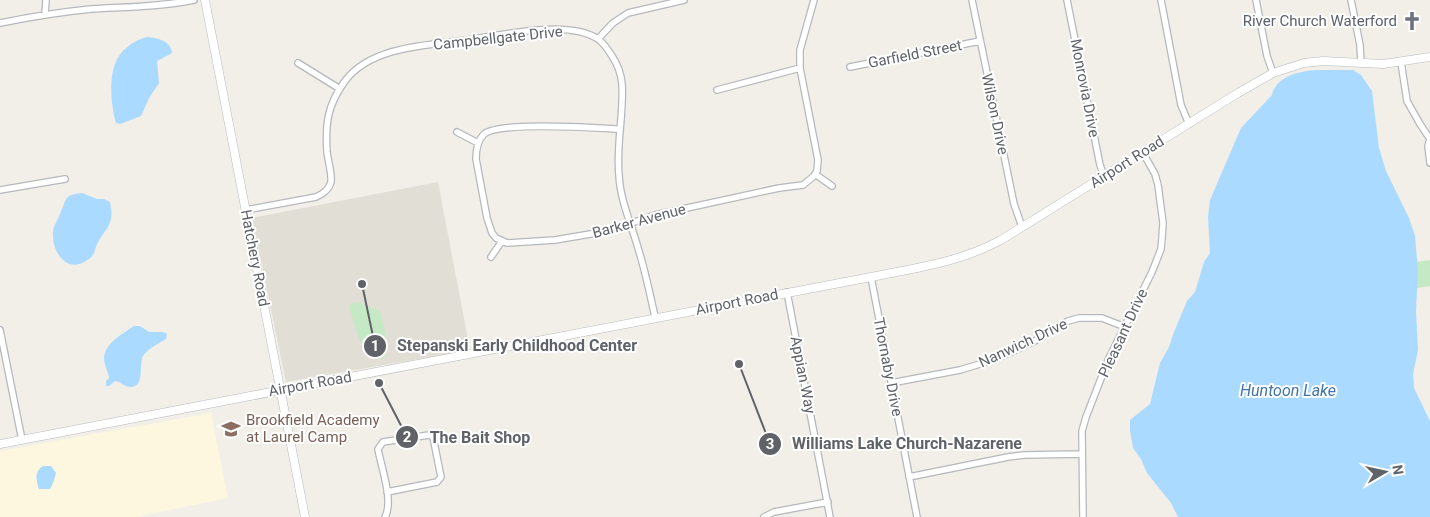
<svg xmlns="http://www.w3.org/2000/svg" width="1430" height="517" font-family="Roboto,sans-serif">
  <rect width="100%" height="100%" fill="#f1efe8"/>
  <path fill="#fef7e0" d="M211,413L228,498L135,517H0V451Z"/>
  <path fill="#e1ded6" d="M438,182L470,350L286,382L252,218Z"/>
  <path fill="#c5e8c5" d="M1430,260V286L1417,288V262Z
    M357,302L380,311L385,331L386,357L374,360L373,344L362,343C357,337 353,317 349,308L351,304Z"/>
  <path fill="#aadaff" d="M147,37C158,38 171,41 172,53L157,61L159,83L149,98L141,116L120,124L116,123C111,107 109,79 115,64C120,50 134,40 147,37Z
    M1317,70H1353L1361,75L1372,91L1379,148L1386,171L1409,218L1415,236L1418,271L1416,311L1418,350L1413,374L1414,388L1430,421V517H1178L1171,503L1147,473L1141,459L1133,448L1130,431V420L1150,404L1160,363L1169,347L1174,332L1187,301L1195,292L1204,262L1210,253L1208,217L1210,200L1241,128L1272,95C1276,76 1300,71 1317,70Z
    M82,193L97,199H104L110,202C115,225 106,227 97,244C95,248 95,252 93,255C91,258 87,260 84,262C66,272 53,252 53,236C52,227 57,222 60,214C67,199 63,195 82,193Z
    M134,326H140L149,332H163L167,334L166,339C158,344 148,348 143,356C138,365 146,387 130,387C125,387 121,382 115,381L109,386H106V381L109,378C108,371 104,365 104,358C105,343 122,334 134,326Z
    M43,466H51L56,473L53,483L50,489H39C36,480 34,472 43,466Z"/>
  <g fill="none" stroke-linecap="round" stroke-linejoin="round">
    <g stroke="#b5b8bc" stroke-width="8">
      <path id="street" d="M972,0L1014,204L1022,227
        M1067,0L1100,165L1104,176
        M1161,0L1181,105L1189,124
        M1256,0L1267,56L1273,73
        M1351,0L1360,45L1361,63
        M45,14L46,0
        M0,23C30,17 60,12 91,9C125,7 159,7 194,0
        M598,39L613,23L628,13L684,0
        M1401,62L1407,101L1420,124L1430,139
        M298,63L340,89
        M850,67L980,41
        M717,90L800,68
        M620,129C596,128 500,121 484,134C477,141 476,150 476,159L487,218L492,233L496,238L507,243L555,240L608,231L655,215L779,188L803,185L814,176L817,171L818,160L800,68V50L814,0
        M457,132L478,143
        M1430,139L1428,146L1430,163
        M815,174L832,186
        M0,190L65,179
        M246,210L316,197C323,194 329,190 331,182C332,173 328,161 327,152C325,123 328,104 345,81C371,46 429,45 468,40C502,35 568,19 598,39C604,43 608,50 612,56C618,65 621,73 622,84C624,114 616,144 619,175C620,200 631,223 638,248C645,270 650,294 655,317
        M491,257L502,241
        M871,277L917,517
        M787,292L830,517
        M0,330L22,440
        M891,383L960,370L993,360L1033,342L1068,321L1079,318H1102L1125,327
        M909,477L1008,457L1024,455L1082,454
        M385,517C394,501 381,467 378,449L383,442L429,435L433,437L441,477L437,482L387,492
        M764,517L774,512L828,502
        M1083,517L1082,431L1086,417L1109,358L1152,272L1161,249L1162,238L1163,223L1158,185L1155,174L1143,153"/>
    </g>
    <g stroke="#b6babf" stroke-width="9">
      <path id="secondary" d="M205,0L305,517
        M0,444L871,277C915,268 961,262 1001,240L1238,93L1273,73L1304,63L1323,61L1383,64L1430,57"/>
    </g>
    <use href="#street" stroke="#fff" stroke-width="5.5"/>
    <use href="#secondary" stroke="#fff" stroke-width="8"/>
  </g>
  <defs>
    <g id="church-bare" transform="scale(1.5)"><path d="M-1.2-6h2.4v3.5h3.3v2.4h-3.3V6h-2.4V-.1h-3.3v-2.4h3.3Z" fill="#6b7280" stroke="#fff" stroke-width="2.5" paint-order="stroke"/></g>
    <g id="school-bare" transform="scale(1.5)"><path d="M0-5L7-2L0 1L-7-2ZM-4 1L0 2.5L4 1V4Q0 6-4 4Z" fill="#8d6e63" stroke="#fff" stroke-width="2.5" paint-order="stroke"/></g>
  </defs>
  <g fill-rule="evenodd">
    <use href="#church-bare" x="1412" y="21"/>
    <use href="#school-bare" x="231" y="429"/>
  </g>
  <g text-anchor="middle" dominant-baseline="central" stroke-width="4" stroke-linejoin="round" paint-order="stroke">
    <g font-size="15" fill="#5b616d" stroke="#fff" text-anchor="end">
      <text x="1397" y="21">River Church Waterford</text>
    </g>
    <g font-size="15" fill="#5f6368" stroke="#fff">
      <text transform="translate(498 38) rotate(-6)">Campbellgate Drive</text>
      <text transform="translate(915 54) rotate(-11)">Garfield Street</text>
      <text transform="translate(1085 88) rotate(79)">Monrovia Drive</text>
      <text transform="translate(995 114) rotate(78)">Wilson Drive</text>
      <text transform="translate(1127 162) rotate(-32)">Airport Road</text>
      <text transform="translate(639 221) rotate(-15)">Barker Avenue</text>
      <text transform="translate(255 258) rotate(79)">Hatchery Road</text>
      <text transform="translate(737 302) rotate(-11)">Airport Road</text>
      <text transform="translate(1123 333) rotate(-65)">Pleasant Drive</text>
      <text transform="translate(1023 343) rotate(-25)">Nanwich Drive</text>
      <text transform="translate(888 367) rotate(79)">Thornaby Drive</text>
      <text transform="translate(803 375) rotate(79)">Appian Way</text>
      <text transform="translate(310 384) rotate(-10)">Airport Road</text>
    </g>
    <g font-size="15" fill="#785e54" stroke="#fff" text-anchor="start">
      <text x="246" y="420">Brookfield Academy<tspan x="246" dy="17">at Laurel Camp</tspan></text>
    </g>
    <g font-size="16" font-style="italic" fill="#4174aa" stroke="#fff">
      <text x="1288" y="390">Huntoon Lake</text>
    </g>
  </g>
  <path fill="none" stroke="#5f6368" stroke-width="2" d="M362 284L375 346M379 383L407 437M739 364L770 444"/>
  <g fill="#5f6368" stroke="#fff" stroke-width="2">
    <circle cx="362" cy="284" r="5"/>
    <circle cx="379" cy="383" r="5"/>
    <circle cx="739" cy="364" r="5"/>
    <circle cx="375" cy="346" r="12"/>
    <circle cx="407" cy="437" r="12"/>
    <circle cx="770" cy="444" r="12"/>
  </g>
  <g font-size="15" text-anchor="middle" font-weight="bold" fill="#fff">
    <text x="375" y="351">1</text>
    <text x="407" y="442">2</text>
    <text x="770" y="449">3</text>
  </g>
  <g font-size="16" text-anchor="middle" font-weight="bold" fill="#5f6368" stroke="#fff" stroke-width="4" stroke-linejoin="round" paint-order="stroke">
    <text x="517" y="351">Stepanski Early Childhood Center</text>
    <text x="480" y="443">The Bait Shop</text>
    <text x="907" y="449">Williams Lake Church-Nazarene</text>
  </g>
  <g transform="translate(1385 472) rotate(81)" stroke="#ffffff" stroke-width="4" paint-order="stroke">
  <path d="M0-4L9 19L0 12L-9 19Z" fill="#5f6368"/>
  <text y="-8" font-size="14" font-weight="bold" text-anchor="middle" fill="#5f6368">N</text>
  </g>
</svg>
